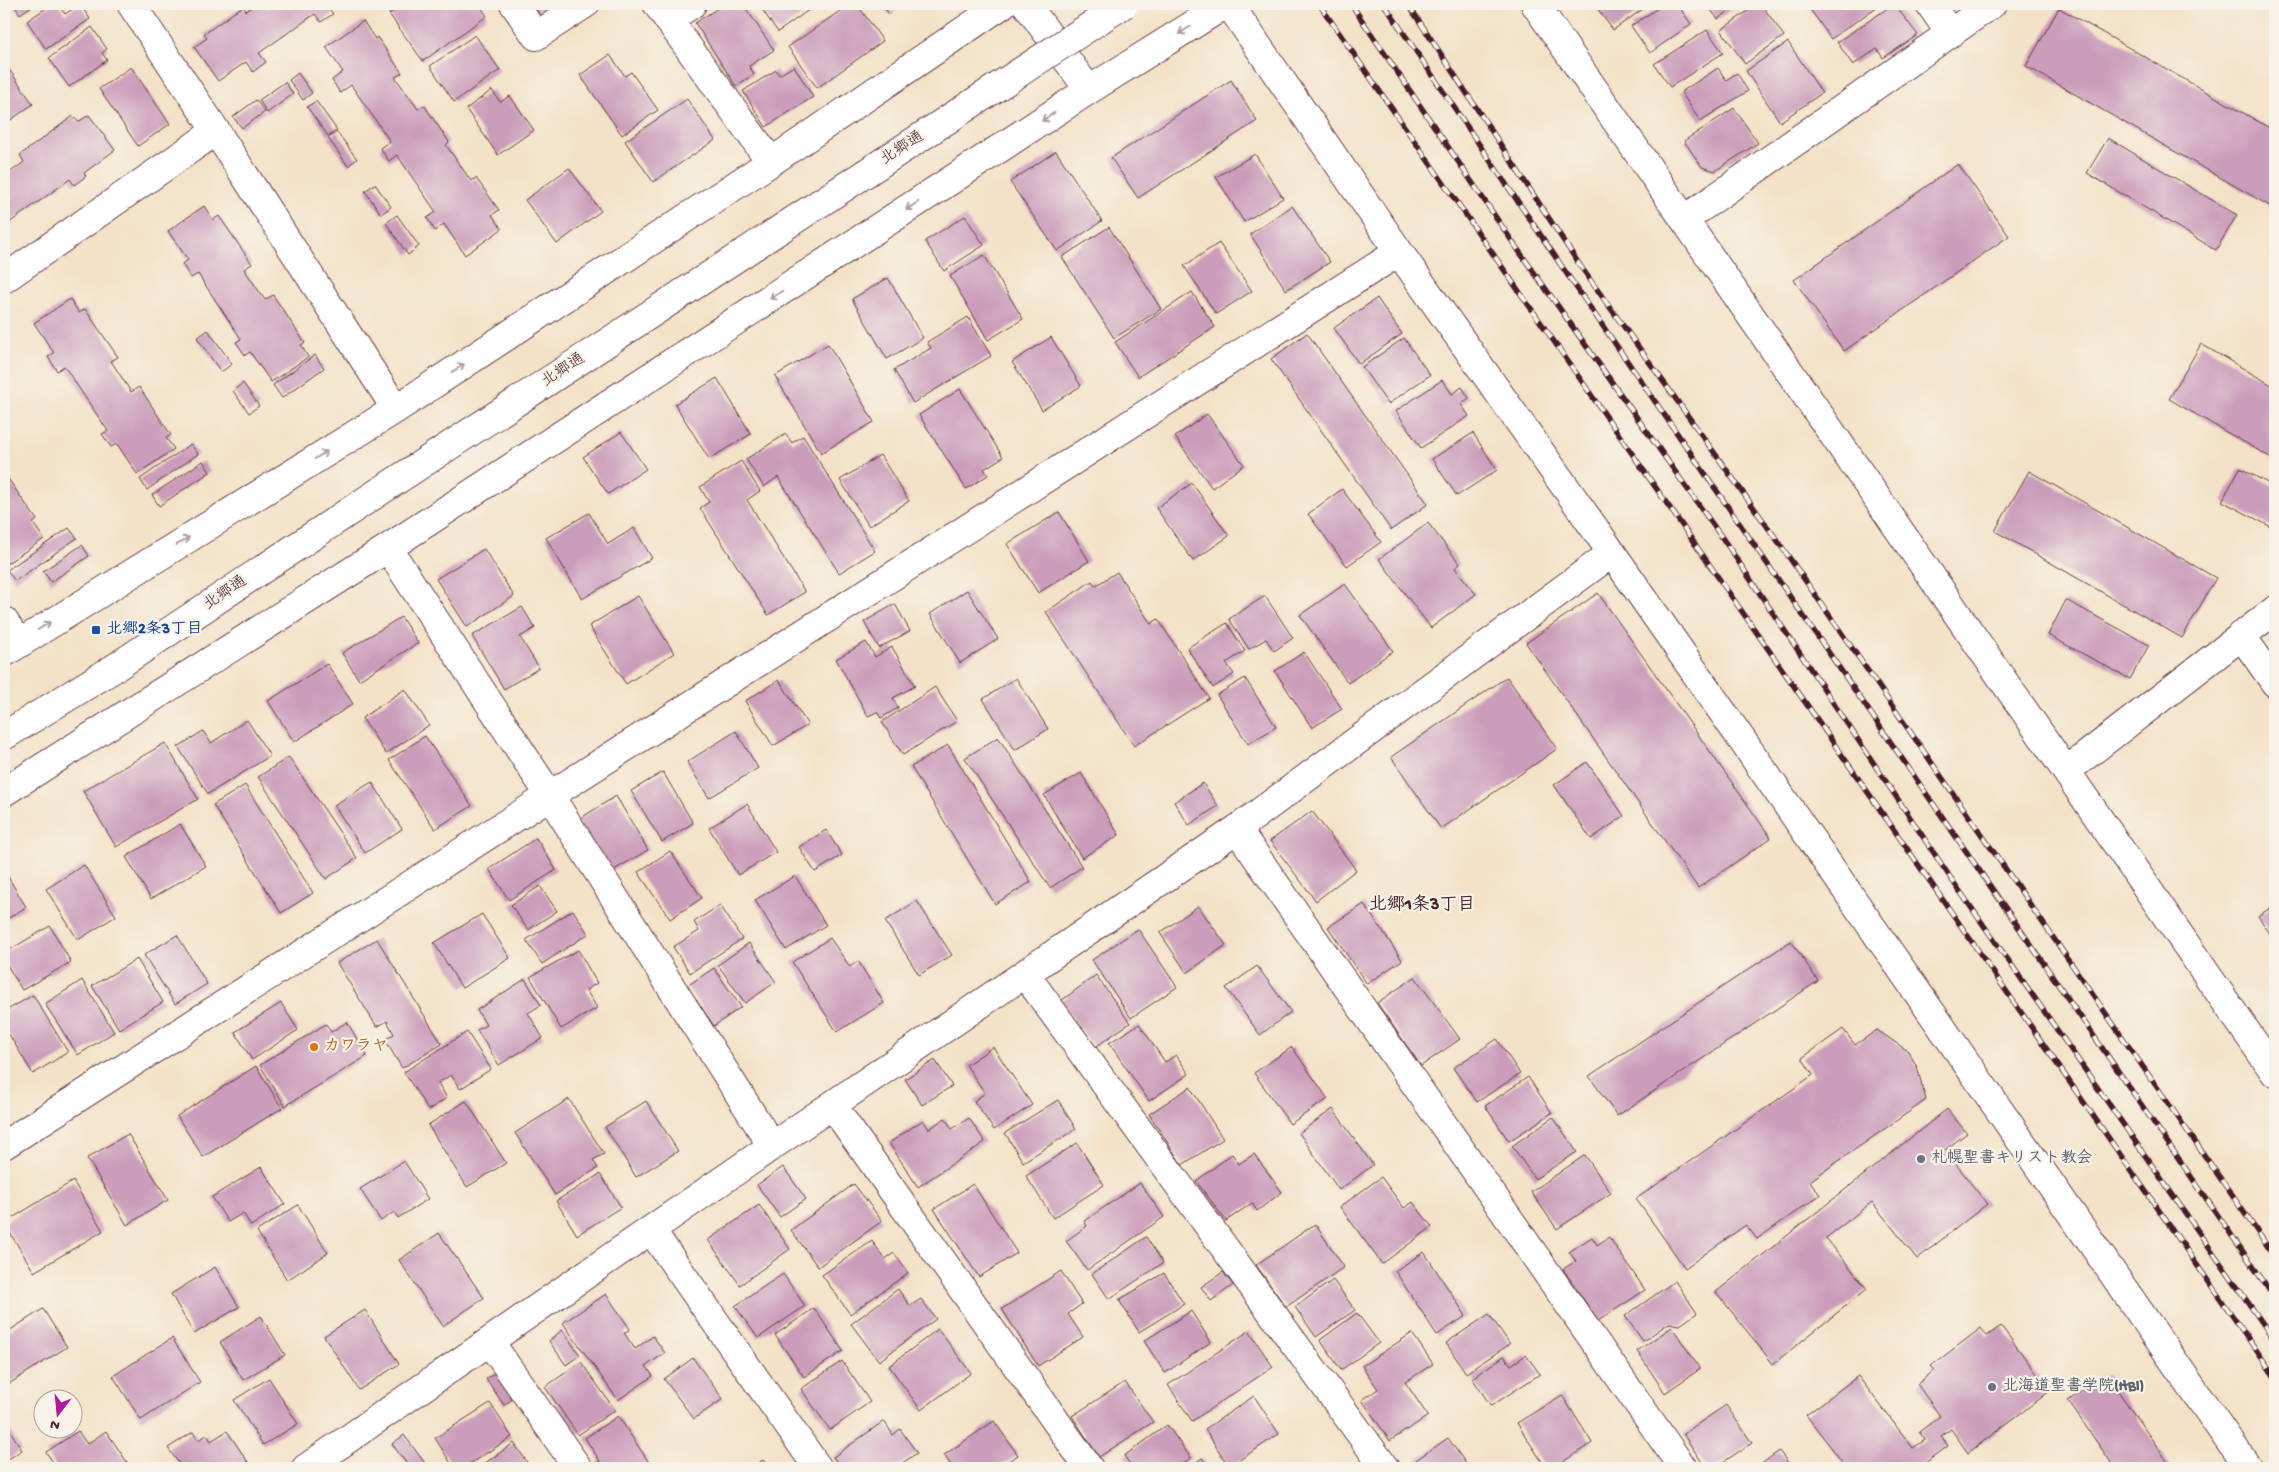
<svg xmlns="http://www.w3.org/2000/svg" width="2279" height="1472" font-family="'Gochi Hand','Klee One',sans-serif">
  <rect width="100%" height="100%" fill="#f7f3e8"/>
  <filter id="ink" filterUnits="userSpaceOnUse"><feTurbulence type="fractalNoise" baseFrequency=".02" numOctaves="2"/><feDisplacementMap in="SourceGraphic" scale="10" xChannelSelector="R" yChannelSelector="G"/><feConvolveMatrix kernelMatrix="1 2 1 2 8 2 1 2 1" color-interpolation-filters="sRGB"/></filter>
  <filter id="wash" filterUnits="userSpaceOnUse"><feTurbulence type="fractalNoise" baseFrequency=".0096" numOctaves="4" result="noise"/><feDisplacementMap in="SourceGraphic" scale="20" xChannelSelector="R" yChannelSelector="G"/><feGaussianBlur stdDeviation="1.12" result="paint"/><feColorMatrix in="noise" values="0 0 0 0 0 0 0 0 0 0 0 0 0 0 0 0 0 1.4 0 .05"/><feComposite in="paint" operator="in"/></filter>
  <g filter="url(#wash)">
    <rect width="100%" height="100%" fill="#f3e2c7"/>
    <g id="blocks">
      <path fill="#ca9dba" d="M13,4H35L20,14Z
        M52,4H58L65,14L80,4L90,19L46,49L27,21Z
        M256,4H330L327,6L333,14L321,22L315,14L259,53L266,62L253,72L246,62L218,81L194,47L207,38L204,34L243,6L246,11Z
        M404,4H479L487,16L423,61L389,14Z
        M532,4H561L542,17Z
        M724,4H743L774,50L749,66L754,74L736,86L695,23Z
        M758,4H817L778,32Z
        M850,4H857L883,41L817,88L788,47Z
        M882,4H903L889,14Z
        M1594,4H1650L1613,30Z
        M1664,4H1677L1691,24L1650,53L1631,26Z
        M1706,4H1739L1718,19Z
        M1758,4H1761L1784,36L1745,64L1721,30Z
        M1818,4H1881L1831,39L1810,9Z
        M1894,4L1918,35L1883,58L1877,49L1853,65L1837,42Z
        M2059,8L2275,131V209L2026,66Z
        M363,21L375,39L377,37L402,73L395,77L418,109L424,105L449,142L446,145L471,181L476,178L499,210L492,215L502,229L465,255L444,224L435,231L427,218L436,212L397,155L389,161L380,148L390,141L351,85L340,93L332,80L343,72L326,47Z
        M92,27L107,49L102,53L107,60L69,87L49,58Z
        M1707,30L1723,53L1670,87L1654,64Z
        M475,35L500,70L454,102L430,66Z
        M1788,42L1822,93L1780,122L1746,71Z
        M610,55L625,76L631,72L658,110L622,135L580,75Z
        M4,62L33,104L4,125Z
        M794,66L813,97L766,127L743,91L776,70L779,75Z
        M131,67L170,124L138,146L99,89Z
        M1718,68L1726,80L1737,73L1748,91L1700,121L1681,92Z
        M298,73L312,93L303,100L289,80Z
        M1231,80L1257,121L1138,198L1111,158Z
        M285,82L293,94L267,113L259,100Z
        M492,90L500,102L510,96L534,130L498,155L466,109Z
        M687,99L715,140L653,182L625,141Z
        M256,100L265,112L242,128L233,117Z
        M316,101L337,130L328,136L307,107Z
        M1734,108L1758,143L1715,171L1702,167L1684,141Z
        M89,115L115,150L84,173L86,176L74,185L70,179L5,226L8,230L4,234V177L24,162L20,155L73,116L78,122Z
        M337,132L357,159L348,166L328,138Z
        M2108,138L2237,215L2216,250L2087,173Z
        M1056,151L1102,221L1057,251L1010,182Z
        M1255,154L1283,198L1244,222L1216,177Z
        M1958,164L2009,236L1844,351L1794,280Z
        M569,168L601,211L557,244L525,200Z
        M375,184L391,207L381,214L365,191Z
        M204,206L213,220L219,216L252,264L244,269L265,300L273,295L305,343L301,345L308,357L271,382L250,352L245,355L236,342L241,339L198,274L191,278L182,264L188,260L168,231Z
        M1292,206L1330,262L1286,290L1250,234Z
        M397,215L419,246L408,255L386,223Z
        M965,216L984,245L944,271L925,241Z
        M1109,227L1161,309L1114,338L1062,257Z
        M1219,243L1252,291L1216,314L1184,266Z
        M984,255L1023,319L988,340L950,276Z
        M888,278L923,338L887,359L852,299Z
        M1192,292L1215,327L1138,377L1115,342Z
        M1377,298L1402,334L1359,364L1334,328Z
        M70,299L79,313L85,309L118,357L111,361L131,392L139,387L171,435L166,438L174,449L137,474L117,444L111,447L102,434L108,431L64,366L57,371L48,357L54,353L34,323Z
        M968,317L991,356L913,403L894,370L931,348L927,342Z
        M208,330L232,364L221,372L197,338Z
        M1307,333L1428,504L1391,530L1271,359Z
        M1051,337L1081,386L1042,410L1012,362Z
        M1404,338L1430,375L1388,404L1362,367Z
        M828,344L874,422L821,453L775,376Z
        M2201,344L2275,387V460L2169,399Z
        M315,355L324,368L282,398L273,385Z
        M717,378L751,434L709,459L675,404Z
        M1442,380L1452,394L1462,387L1469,398L1461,404L1469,416L1421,448L1396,411Z
        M243,383L259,406L249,413L233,391Z
        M960,389L1003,457L984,469L988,475L966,489L919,415Z
        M1207,414L1244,465L1212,488L1175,437Z
        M621,432L646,469L608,494L583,457Z
        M1473,433L1497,470L1457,496L1432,459Z
        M786,434L792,443L803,436L875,551L839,573L778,477L764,487L746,459Z
        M191,444L198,454L147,490L140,479Z
        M880,455L909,501L869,526L840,480Z
        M203,461L210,472L159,506L152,495Z
        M741,461L760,491L747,500L805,592L768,615L700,508L709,502L700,487Z
        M2240,468L2275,487V529L2222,501Z
        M2029,471L2216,578L2182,638L1995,531Z
        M4,473L37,520L33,523L44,539L6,564L4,560Z
        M1192,483L1229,536L1193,561L1156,508Z
        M1342,489L1381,542L1347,566L1308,514Z
        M1059,512L1089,561L1038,593L1007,544Z
        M589,513L608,544L634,528L652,558L582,599L546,538Z
        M1428,523L1460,564L1455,568L1476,594L1431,628L1379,559Z
        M69,528L77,538L15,581L7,570Z
        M82,545L89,556L51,582L43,571Z
        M484,549L514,596L467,627L436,579Z
        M1117,572L1151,624L1158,619L1209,698L1134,746L1046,612L1092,581L1095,586Z
        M1345,584L1393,651L1348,683L1300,615Z
        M967,590L998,639L960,663L930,614Z
        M1598,593L1771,838L1698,888L1526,643Z
        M638,596L674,653L626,684L589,626Z
        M1265,596L1293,638L1274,651L1266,639L1249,649L1229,619Z
        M2066,600L2149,645L2130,679L2048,635Z
        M895,604L910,631L879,648L864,622Z
        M522,607L535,628L520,637L539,668L504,689L472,636Z
        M401,617L418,643L359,680L342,653Z
        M1227,623L1245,651L1226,663L1234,674L1213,688L1187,648Z
        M866,642L875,657L892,647L915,686L893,698L898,708L881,718L877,712L868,716L836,659Z
        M1304,652L1342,709L1312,728L1275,671Z
        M327,664L353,704L294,742L268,701Z
        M1507,677L1557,749L1441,829L1391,757Z
        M1016,678L1048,729L1015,750L983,699Z
        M1245,678L1276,727L1248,744L1217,695Z
        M779,680L808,725L773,746L745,701Z
        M935,687L957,721L903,755L882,722Z
        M405,689L429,725L386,754L362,718Z
        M247,720L270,756L208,794L178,747L203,731L211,743Z
        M736,731L758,768L709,798L687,762Z
        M425,736L472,806L435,829L389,760Z
        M998,737L1082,867L1050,888L965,758Z
        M165,743L198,799L116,847L83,791Z
        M948,745L1031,882L995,904L911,767Z
        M289,757L357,858L326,879L258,777Z
        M1587,762L1624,816L1591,839L1554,785Z
        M663,772L693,823L662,842L631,791Z
        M1081,773L1119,835L1082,858L1044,795Z
        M372,782L402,829L365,853L334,805Z
        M1203,783L1218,806L1189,825L1174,802Z
        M245,785L313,893L281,913L213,805Z
        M616,796L648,850L609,873L576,821Z
        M747,804L776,852L738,875L709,828Z
        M1312,811L1356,870L1316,901L1270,841Z
        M180,824L206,866L151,899L126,857Z
        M826,830L842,855L815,872L799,847Z
        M536,838L556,870L509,900L489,869Z
        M670,851L702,898L670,919L638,872Z
        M84,865L116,916L78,940L46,889Z
        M4,870L26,907L4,921Z
        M795,876L826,925L786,950L755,900Z
        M540,886L557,911L528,930L511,905Z
        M917,901L952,955L919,975L885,921Z
        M1364,904L1402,960L1367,984L1328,927Z
        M720,905L742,939L690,973L673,947L699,931L694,922Z
        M2275,905V941L2258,916Z
        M1198,906L1226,945L1187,973L1160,933Z
        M573,910L588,934L542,964L526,940Z
        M482,914L510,958L462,988L434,943Z
        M50,926L71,962L22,990L4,960V953Z
        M1138,929L1177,987L1131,1018L1092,960Z
        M177,935L207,984L175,1004L144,955Z
        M830,938L850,967L858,961L884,1003L837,1032L792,962Z
        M377,939L442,1044L402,1068L385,1040L394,1034L387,1021L377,1027L337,963Z
        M1791,941L1818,981L1617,1116L1589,1076Z
        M749,943L776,982L745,1003L718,965Z
        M578,950L597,983L586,990L597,1008L561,1029L530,977Z
        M137,959L163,1002L119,1029L92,986Z
        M1257,966L1291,1012L1260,1035L1226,988Z
        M714,968L741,1007L714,1026L687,986Z
        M1096,975L1130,1023L1094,1048L1061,1001Z
        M1415,977L1460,1039L1421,1066L1377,1003Z
        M525,979L541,1005L528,1013L543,1038L499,1065L477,1030L486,1025L477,1010Z
        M82,980L114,1032L78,1055L45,1004Z
        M33,995L68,1052L33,1074L4,1026V1012Z
        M281,1003L298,1030L252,1060L235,1032Z
        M347,1022L367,1056L285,1106L260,1065L326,1024L331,1032Z
        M1139,1024L1165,1062L1176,1055L1189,1074L1149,1101L1109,1043Z
        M1843,1029L1855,1045L1877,1030L1908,1051L1917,1067L1926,1100L1810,1181L1820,1195L1757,1239L1746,1225L1685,1268L1636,1199L1813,1075L1802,1058Z
        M467,1032L491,1069L460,1089L451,1075L438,1083L447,1098L428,1110L404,1072Z
        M1497,1039L1520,1074L1477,1102L1453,1068Z
        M993,1047L1032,1105L994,1130L974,1101L985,1093L966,1065Z
        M1292,1047L1328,1099L1290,1124L1254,1073Z
        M935,1060L952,1086L922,1105L905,1079Z
        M256,1066L282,1108L203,1157L177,1116Z
        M1528,1077L1552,1113L1509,1141L1485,1106Z
        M1190,1087L1223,1139L1182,1165L1149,1114Z
        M569,1099L604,1154L593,1160L598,1168L555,1195L515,1133Z
        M1058,1100L1076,1129L1023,1162L1005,1133Z
        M466,1101L506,1163L467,1187L428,1125Z
        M646,1101L678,1151L636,1177L605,1127Z
        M1333,1109L1373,1165L1339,1190L1299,1133Z
        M1947,1109L1967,1133L1945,1150L1987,1204L1917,1259L1872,1202L1826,1238L1867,1289L1773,1364L1716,1292Z
        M1553,1117L1577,1152L1535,1179L1512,1146Z
        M945,1118L952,1129L969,1118L985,1142L918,1187L889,1143L923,1120L929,1129Z
        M128,1134L168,1200L127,1225L87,1158Z
        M1077,1143L1104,1185L1053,1218L1026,1176Z
        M1232,1154L1239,1164L1254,1154L1282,1192L1257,1211L1252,1203L1226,1221L1196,1181Z
        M1585,1155L1611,1193L1557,1229L1531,1192Z
        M404,1161L428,1199L398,1218L394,1212L381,1221L360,1189Z
        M261,1167L285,1204L251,1226L243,1213L228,1222L212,1197Z
        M783,1167L806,1199L780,1217L757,1185Z
        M600,1174L621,1207L577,1235L556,1201Z
        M1381,1177L1404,1208L1413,1202L1432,1227L1382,1264L1340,1207Z
        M73,1181L103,1231L34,1272L4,1223Z
        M1140,1183L1164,1217L1087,1270L1066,1241L1087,1226L1084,1221Z
        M854,1184L882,1221L818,1267L791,1230Z
        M973,1184L1017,1253L979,1277L934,1209Z
        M298,1205L328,1253L287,1280L257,1231Z
        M759,1205L790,1249L740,1285L708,1240Z
        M1315,1224L1344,1267L1286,1307L1256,1265Z
        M439,1233L484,1298L443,1326L399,1260Z
        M1146,1237L1163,1263L1109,1299L1092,1274Z
        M1592,1237L1597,1245L1609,1237L1645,1290L1598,1321L1563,1269L1576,1261L1569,1252Z
        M872,1241L885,1259L894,1253L908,1273L850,1314L822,1275Z
        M1424,1252L1466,1316L1437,1335L1395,1271Z
        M215,1267L239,1307L194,1334L171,1294Z
        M1061,1271L1082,1304L1068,1314L1083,1337L1038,1366L1002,1309Z
        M1223,1272L1233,1285L1211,1301L1201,1287Z
        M1164,1273L1184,1304L1139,1332L1119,1300Z
        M783,1274L805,1306L758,1338L735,1306Z
        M1333,1280L1355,1310L1316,1337L1295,1307Z
        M1675,1281L1697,1313L1680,1325L1669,1323L1643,1341L1625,1316Z
        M898,1289L910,1306L921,1299L936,1319L879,1361L851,1324Z
        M606,1294L630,1329L624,1333L635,1349L653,1336L665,1353L646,1366L653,1376L618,1400L563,1323Z
        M814,1308L843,1351L804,1377L775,1335Z
        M43,1309L67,1347L4,1387V1334Z
        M365,1310L399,1364L359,1390L324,1336Z
        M1191,1311L1211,1342L1165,1373L1144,1341Z
        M1357,1313L1379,1343L1341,1370L1320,1340Z
        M1489,1314L1510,1344L1466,1373L1446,1343Z
        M261,1316L285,1355L243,1380L220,1342Z
        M2001,1326L2050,1391L1968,1453L1951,1429L1941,1436L1948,1446L1920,1467L1921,1468H1847L1806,1415L1858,1376L1913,1448L1925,1440L1919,1432L1940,1416L1917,1384L1935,1370L1931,1366L1981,1328L1987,1336Z
        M1672,1327L1700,1369L1665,1393L1637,1351Z
        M938,1329L971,1373L921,1410L889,1366Z
        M562,1330L580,1355L566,1365L549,1341Z
        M1249,1331L1273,1367L1192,1421L1168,1385Z
        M1412,1333L1433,1364L1405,1382L1428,1416L1390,1441L1362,1400L1378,1389L1362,1366Z
        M172,1338L200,1382L141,1420L113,1376Z
        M1526,1355L1540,1374L1491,1406L1472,1378L1504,1356L1511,1365Z
        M693,1358L723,1399L694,1419L664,1379Z
        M842,1361L870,1402L830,1430L801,1389Z
        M581,1362L615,1410L578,1435L545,1387Z
        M496,1372L514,1398L504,1405L486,1379Z
        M2106,1374L2172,1468H2115L2068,1401Z
        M269,1378L298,1424L263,1445L234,1400Z
        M1125,1382L1153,1422L1099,1457L1072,1416Z
        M1562,1395L1592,1443L1553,1468H1546L1517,1423Z
        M1254,1396L1279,1434L1229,1467L1205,1429Z
        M490,1403L512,1437L463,1468H454L435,1438Z
        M1726,1405L1752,1443L1714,1468H1706L1683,1434Z
        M618,1416L652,1467L650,1468H599L596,1464L600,1461L585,1438Z
        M4,1421L22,1450L4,1462Z
        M884,1421L893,1435L900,1429L917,1453L895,1468H841L833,1457Z
        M994,1421L1018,1455L998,1468H953L944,1455Z
        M1167,1425L1191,1458L1176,1468H1133L1124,1456Z
        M78,1431L87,1444L106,1431L131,1468H57L46,1452Z
        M227,1431L252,1468H182L168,1448L193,1432L198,1440L207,1435L211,1441Z
        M404,1435L427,1466L425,1468H410L392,1444Z
        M1448,1438L1469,1468H1413L1410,1464Z
        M514,1443L531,1468H478Z
        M1779,1451L1792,1468H1756Z
        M1202,1458L1209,1468H1187Z
        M763,1460L769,1468H750Z"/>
    </g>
  </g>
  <g filter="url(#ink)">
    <use href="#blocks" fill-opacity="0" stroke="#633c42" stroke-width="1"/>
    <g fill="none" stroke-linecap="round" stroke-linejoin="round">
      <g stroke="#633c42" stroke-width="30">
        <path id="minor" d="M131,4L216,131L396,409
          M514,4L536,36L585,4
          M657,4L771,162
          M1026,4L1089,90
          M1229,4L1399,252L1612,553L2248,1468
          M1535,4L2275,1073
          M1930,4L1950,33
          M668,20L692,4
          M1685,219L1992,4
          M4,279L216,131
          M388,548L550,796L772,1146
          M4,621L18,642
          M2241,635L2275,683
          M4,653L396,409L771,162L1003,4
          M4,736L113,669
          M2066,771L2275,610
          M4,792L388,548L1089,90L1226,4
          M1237,829L1683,1468
          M1025,974L1385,1468
          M832,1105L1089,1468
          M4,1145L1399,252
          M651,1230L818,1468
          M490,1342L578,1468
          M306,1468L772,1146L1237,829L1612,553"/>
      </g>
      <use href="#minor" stroke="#fff" stroke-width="28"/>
      <g stroke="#4a1f2b" stroke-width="5.5">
        <path id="rail" d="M1319,4L2275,1377
          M1351,4L1514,244L1730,549L1952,880L2275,1341
          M1384,4L1569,277L2275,1298
          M1408,4L1581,267L1777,540L2275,1257"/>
      </g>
      <use href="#rail" stroke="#f7f3e8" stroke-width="4" stroke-dasharray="11" stroke-linecap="butt"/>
      <g stroke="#633c42" stroke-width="30" stroke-linecap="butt">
        <path id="minor-bridge" d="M113,669L359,505L1124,4"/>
      </g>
      <use href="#minor-bridge" stroke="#fff" stroke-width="28"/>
    </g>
    <defs><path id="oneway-shaft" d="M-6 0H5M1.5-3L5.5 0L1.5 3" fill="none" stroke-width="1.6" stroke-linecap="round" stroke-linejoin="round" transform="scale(1.25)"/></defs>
    <g stroke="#ae9aa0">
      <use href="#oneway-shaft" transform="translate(1185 30) rotate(148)"/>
      <use href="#oneway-shaft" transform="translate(1048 117) rotate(147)"/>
      <use href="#oneway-shaft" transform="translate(912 206) rotate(147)"/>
      <use href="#oneway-shaft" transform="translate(776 295) rotate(147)"/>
      <use href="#oneway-shaft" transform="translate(458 368) rotate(-33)"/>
      <use href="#oneway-shaft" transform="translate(321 455) rotate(-32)"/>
      <use href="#oneway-shaft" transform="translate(183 541) rotate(-32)"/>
      <use href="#oneway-shaft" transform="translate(44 626) rotate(-32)"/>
    </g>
  </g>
  <rect fill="#1a4fb4" stroke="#f7f3e8" stroke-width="2" x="91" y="625" width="10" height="10" rx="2.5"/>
  <circle fill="#e8710a" stroke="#f7f3e8" stroke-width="2" cx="314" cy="1047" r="5"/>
  <g fill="#6b7280" stroke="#f7f3e8" stroke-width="2">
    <circle cx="1921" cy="1159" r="5"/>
    <circle cx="1992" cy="1387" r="5"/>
  </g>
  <g text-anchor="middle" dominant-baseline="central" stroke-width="4.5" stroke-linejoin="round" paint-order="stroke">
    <g font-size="16" fill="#4a1f2b" stroke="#f7f3e8">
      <text transform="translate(903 149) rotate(-33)">北郷通</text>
      <text transform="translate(564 371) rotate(-33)">北郷通</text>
      <text transform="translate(226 594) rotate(-34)">北郷通</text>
    </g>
    <g font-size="16" font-weight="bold" fill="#164399" stroke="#f7f3e8" text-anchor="start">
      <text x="106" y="630">北郷2条3丁目</text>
    </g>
    <g font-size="16" font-weight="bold" fill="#c56008" stroke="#f7f3e8" text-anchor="start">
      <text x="324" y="1047">カワラヤ</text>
    </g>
    <g font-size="16" font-weight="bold" fill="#5b616d" stroke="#f7f3e8" text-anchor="start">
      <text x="1931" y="1159">札幌聖書キリスト教会</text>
      <text x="2002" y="1387">北海道聖書学院(HBI)</text>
    </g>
    <g font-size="18" font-weight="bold" fill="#4a1f2b" stroke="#f7f3e8">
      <text x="1422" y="905">北郷1条3丁目</text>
    </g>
  </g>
  <rect width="2279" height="1472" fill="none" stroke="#f7f3e8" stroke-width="20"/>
  <g transform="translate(58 1414) rotate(196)"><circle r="24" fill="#f7f3e8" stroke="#b29e9c"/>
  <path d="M0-4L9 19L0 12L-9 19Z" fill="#b5179e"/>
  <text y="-8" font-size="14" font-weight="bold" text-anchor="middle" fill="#4a1f2b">N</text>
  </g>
</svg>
